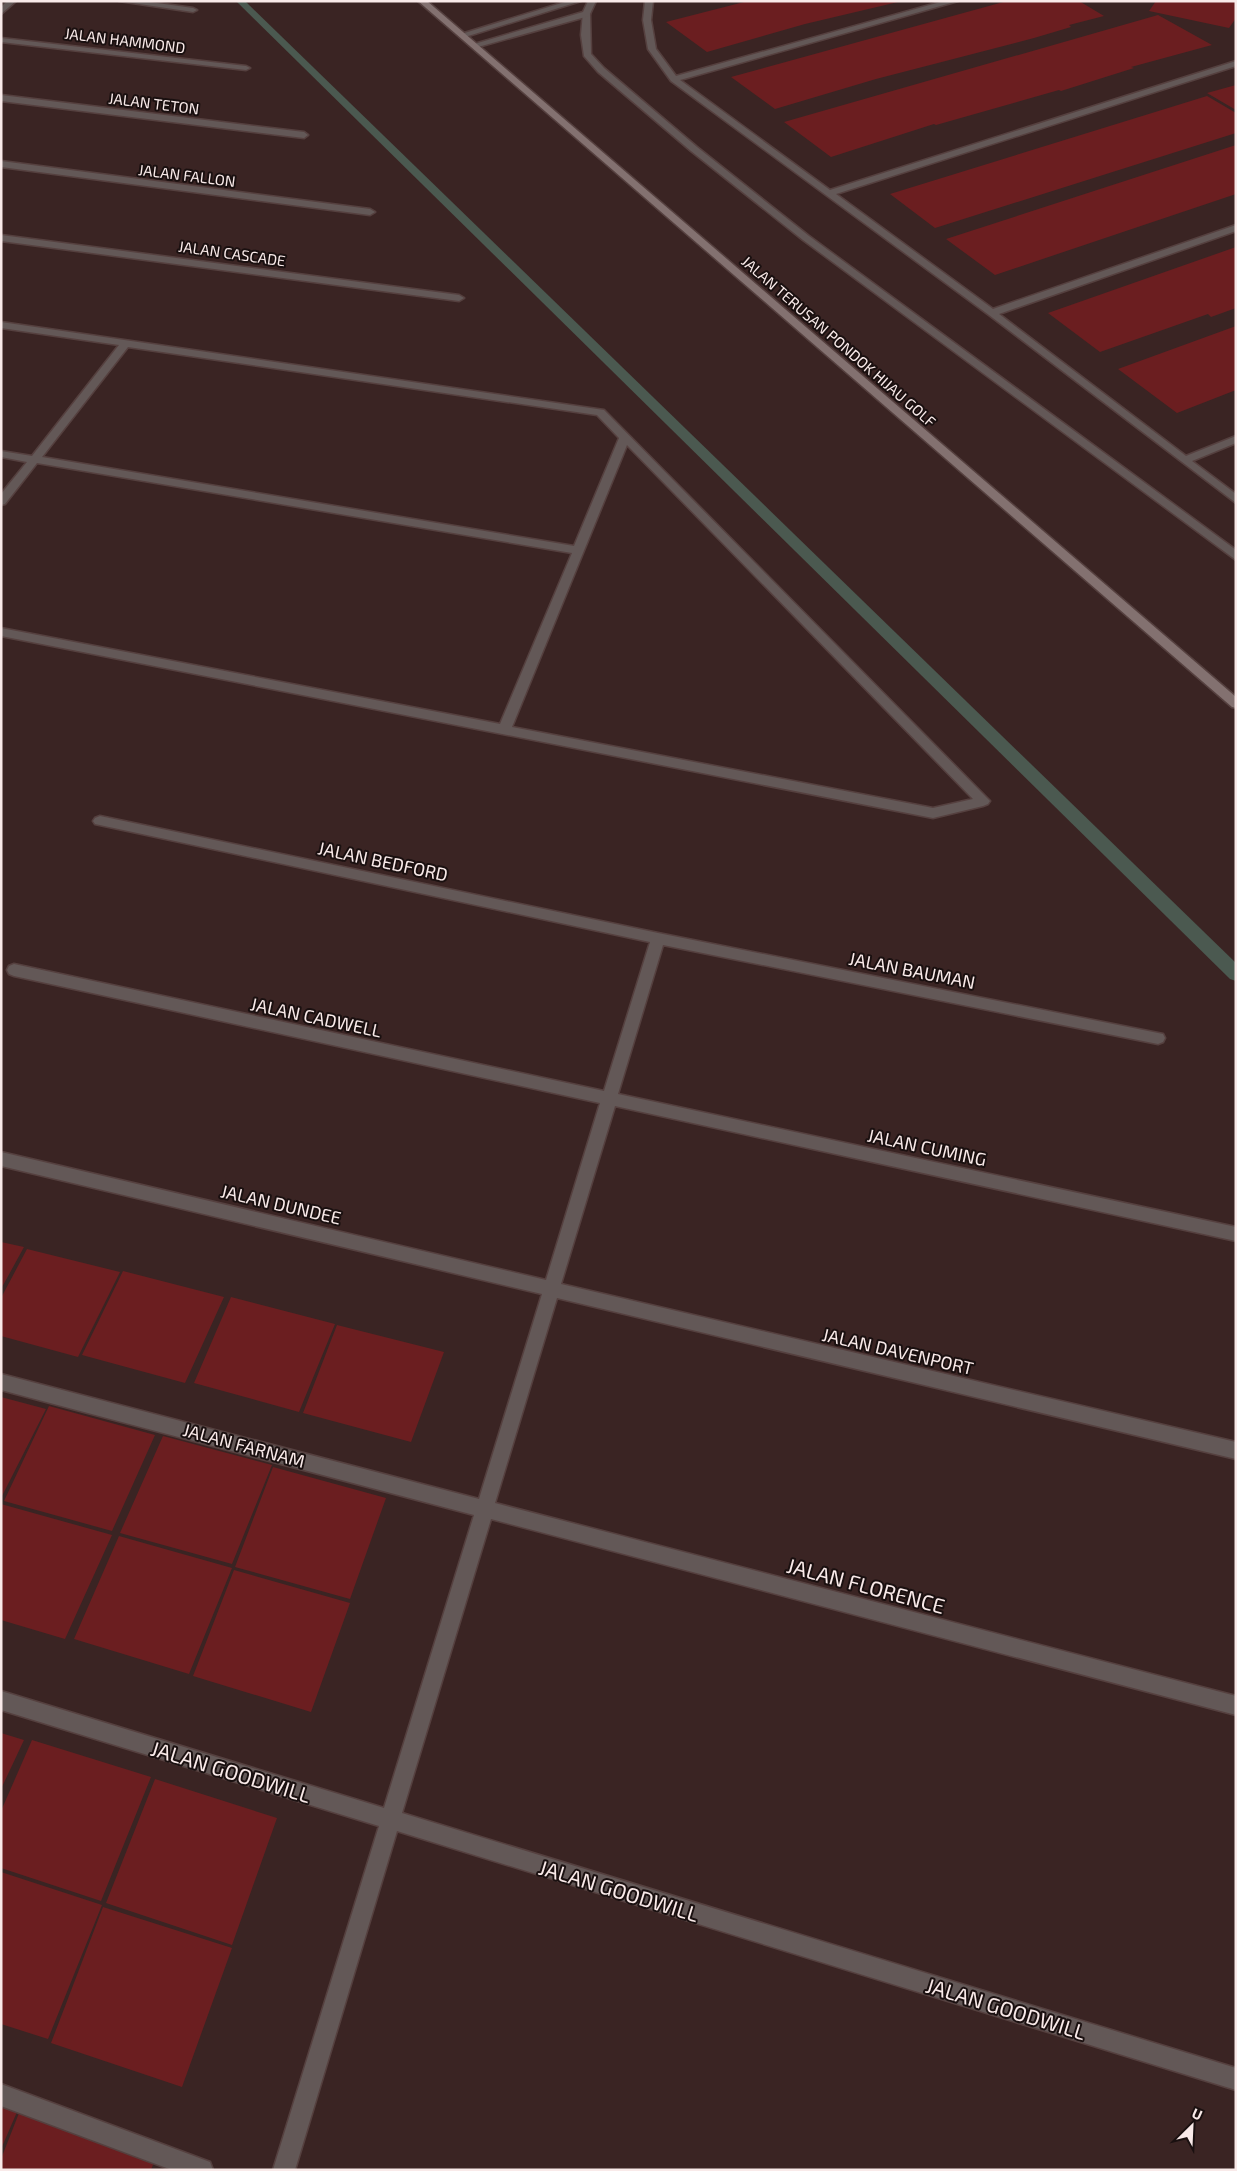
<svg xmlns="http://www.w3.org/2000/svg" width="1237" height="2171" font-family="'Exo 2',sans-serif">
  <rect width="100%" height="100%" fill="#3a2423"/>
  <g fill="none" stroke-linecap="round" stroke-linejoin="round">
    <path fill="#4b5950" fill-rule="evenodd" d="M236,1H245L1236,963V981L1230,979Z"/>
  </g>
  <path fill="#6b1e20" d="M748,1H898V2L805,24L707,52L666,22Z
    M1007,1H1079L1104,16L1069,25L1071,27L1034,38L876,79L775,109L731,77Z
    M1156,1H1236V18L1229,28L1149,11Z
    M1158,15L1212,45L1131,67L1134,68L1061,91L1059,90L936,125L934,124L831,157L784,122Z
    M1236,85V110L1207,93Z
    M1207,96L1236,113V133L935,228L890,194Z
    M1236,145V194L995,275L946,239Z
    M1236,247V308L1211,317L1208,314L1100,352L1048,313Z
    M1236,326V390L1177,413L1118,369Z
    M1,1242L24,1247L1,1289Z
    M27,1249L120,1272L78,1357L1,1336V1298Z
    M123,1271L224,1297L185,1383L82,1355Z
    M231,1297L335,1324L299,1412L194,1383Z
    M337,1325L444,1352L411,1442L303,1413Z
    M1,1397L46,1409L1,1498Z
    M49,1406L155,1435L112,1531L4,1501Z
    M163,1436L272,1465L232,1564L120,1533Z
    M273,1467L386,1498L350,1599L235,1567Z
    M1,1504L112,1535L65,1639L1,1620Z
    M119,1536L232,1568L189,1674L74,1639Z
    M234,1570L350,1603L311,1712L193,1676Z
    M1,1733L24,1740L1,1789Z
    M32,1740L151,1777L101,1901L1,1868V1811Z
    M155,1779L277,1818L232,1945L106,1903Z
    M1,1872L102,1905L48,2039L1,2024Z
    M103,1907L232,1948L182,2087L51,2043Z
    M1,2106L17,2112L1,2149Z
    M19,2113L154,2162L151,2170H1V2159Z"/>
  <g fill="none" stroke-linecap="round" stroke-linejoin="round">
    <g stroke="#55403f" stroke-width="3">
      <path id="service" d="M1,322L604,410L990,801L988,804L983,806L933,818L1,636V628L500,724L572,553L37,463L5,504L1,505V494L27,462L1,457V451L32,456L119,345L1,328ZM128,347L597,415L619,438L574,546L42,457ZM627,445L973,799L933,808L512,727Z"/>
    </g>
    <g stroke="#55403f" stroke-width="3">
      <path id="minor" d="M7,1H16L1,14V7Z
        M119,1H143L193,8L197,10L193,12Z
        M645,1H653L651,20L656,49L676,76L944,1H958L680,80L830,190L1236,61V66L836,194L993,309L1236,225V231L999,314L1186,456L1236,436V443L1192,461L1236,494V503L989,315L671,81L648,49L643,20Z
        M583,12L590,14L591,54L604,68L697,147L809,236L1236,550V560L803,240L691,151L598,72L584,56L581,35Z
        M1,38L246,66L250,68L246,70L1,42Z
        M1,95L304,132L308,135L304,138L1,101Z
        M1,161L370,209L375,212L370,215L1,167Z
        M1,235L459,295L464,298L459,301L1,241Z
        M100,816L658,933L1163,1034L1165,1038L1163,1042L1158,1044L663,945L618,1094L1236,1227V1241L615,1106L561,1284L1236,1442V1459L557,1298L495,1503L1236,1696V1715L491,1519L402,1813L1236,2068V2090L397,1831L295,2170H273L379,1826L1,1710V1691L384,1808L474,1515L1,1390V1374L479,1499L542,1294L1,1166V1152L546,1280L600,1103L14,976L9,974L7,970L9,966L14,964L604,1091L650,942L95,824L93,821L95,818Z
        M1,2084L202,2159L210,2162L213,2170H172L1,2106Z"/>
    </g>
    <g stroke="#55403f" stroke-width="3">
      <path id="tertiary" d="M568,1H581L465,37L458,35Z
        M588,1H596L589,16L478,47L471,45L583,12Z"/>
    </g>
    <g stroke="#55403f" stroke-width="3">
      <path id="secondary" d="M418,1H427L1236,697V708L1232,707Z"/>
    </g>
    <use href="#service" fill="#635857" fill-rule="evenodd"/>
    <use href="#minor" fill="#635857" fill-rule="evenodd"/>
    <use href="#tertiary" fill="#635857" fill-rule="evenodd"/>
    <use href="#secondary" fill="#837170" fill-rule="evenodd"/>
  </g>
  <g text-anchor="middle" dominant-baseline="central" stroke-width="4" stroke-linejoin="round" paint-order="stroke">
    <g font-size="15" fill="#f9eae9" stroke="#1a1010">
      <text transform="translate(125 40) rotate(7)">JALAN HAMMOND</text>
      <text transform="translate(154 103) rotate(7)">JALAN TETON</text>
      <text transform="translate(187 175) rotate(7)">JALAN FALLON</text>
      <text transform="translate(232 253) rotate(8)">JALAN CASCADE</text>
      <text transform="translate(839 341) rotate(41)">JALAN TERUSAN PONDOK HIJAU GOLF</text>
    </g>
    <g font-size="18" fill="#f9eae9" stroke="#1a1010">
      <text transform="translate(383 861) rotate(12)">JALAN BEDFORD</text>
      <text transform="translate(912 970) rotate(11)">JALAN BAUMAN</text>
      <text transform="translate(316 1017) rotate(12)">JALAN CADWELL</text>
      <text transform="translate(927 1147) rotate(12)">JALAN CUMING</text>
      <text transform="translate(281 1204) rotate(13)">JALAN DUNDEE</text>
      <text transform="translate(898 1351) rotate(13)">JALAN DAVENPORT</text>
      <text transform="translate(244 1445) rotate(15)">JALAN FARNAM</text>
    </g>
    <g font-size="21" fill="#f9eae9" stroke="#1a1010">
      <text transform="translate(866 1585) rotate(15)">JALAN FLORENCE</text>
      <text transform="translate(231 1771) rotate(17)">JALAN GOODWILL</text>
      <text transform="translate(619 1890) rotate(17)">JALAN GOODWILL</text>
      <text transform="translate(1006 2008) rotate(17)">JALAN GOODWILL</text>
    </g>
  </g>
  <rect width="1237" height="2171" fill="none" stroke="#f9eae9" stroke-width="5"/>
  <g transform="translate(1192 2126) rotate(24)" stroke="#1a1010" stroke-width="4" paint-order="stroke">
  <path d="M0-4L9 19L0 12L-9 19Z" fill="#f9eae9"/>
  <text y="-8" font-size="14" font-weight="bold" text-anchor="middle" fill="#f9eae9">U</text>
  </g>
</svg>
